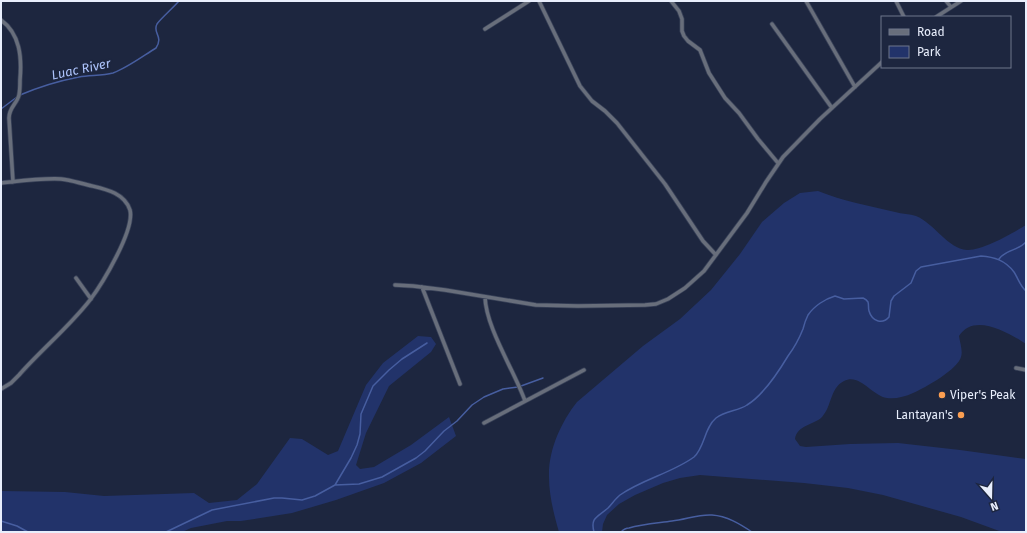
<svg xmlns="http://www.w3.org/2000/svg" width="1027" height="533" font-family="'Fira Sans',sans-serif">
  <rect width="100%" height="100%" fill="#1d263f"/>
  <path fill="#22336a" d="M818,191C843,201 869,206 895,212C902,214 910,214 916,216C934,223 948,249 967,250C982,251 1013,233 1026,225V344C1009,333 974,312 959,336C960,343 963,351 961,357C958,369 925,388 913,393C905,397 895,399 887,398C872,396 860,373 844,381C830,388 832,406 822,417C814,425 797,425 795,439L800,446L806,447L850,444L898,443L960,450L1026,459V532H1002L961,517L883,495L848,488L804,483L700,475L680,478L663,483L635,495L619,504L607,515L603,524L602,532H559C554,515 549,495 549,477C548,451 561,422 577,402L643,346L680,319L711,290L740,254L762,222L784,203L800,193Z
    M418,336L431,337L436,344L431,352L389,386L366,433L356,465L360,469L374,467L411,445L449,417L456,436L421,463L384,483L336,500L292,513L241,521H227L191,528L182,532H1V491L65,492L104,496L194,493L209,503L237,500L257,484L290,438L302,439L328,455L338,451L366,385L383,363Z"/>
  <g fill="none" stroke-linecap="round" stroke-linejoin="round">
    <path stroke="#475ea0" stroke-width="1.5" d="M20,95C39,87 58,81 79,77C90,75 102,76 113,73C127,68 143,56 156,48C164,36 152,33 157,24C160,19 174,7 179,1
      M1,109L17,97
      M999,259C1006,249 1018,251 1026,242
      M521,386L543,378
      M335,485L351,458L357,445L360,434L361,414L373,386L389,370L402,359L427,343
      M1,521L17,526L28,532
      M166,532L212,510L274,498H282L302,500L315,496L335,485L359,484L382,477L416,458L425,451L444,431L457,421L472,405L484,397L503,389L518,387
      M594,532C590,517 598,517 608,508C612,504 615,499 620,495C643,479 672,473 694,457C705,447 704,428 716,418C725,411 738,411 747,405C762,396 779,371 788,356C794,348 799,339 803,329C804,325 806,319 808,315C814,306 825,299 835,296L844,299L863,298C865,299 866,299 868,302C869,305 868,308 869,311C872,321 882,325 889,317L891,301L894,296L911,283L916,271L921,267L981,256C994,257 1005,260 1014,272C1018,278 1020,286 1026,291
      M621,532C623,530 625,528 629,528C642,524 658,523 672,521C685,520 698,514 712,515C727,516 740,524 752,532"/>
    <g stroke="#394259" stroke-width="5">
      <path id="minor" d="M539,1L580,86L592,101L605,111L617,123L665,184L703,241L716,255
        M671,1L679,11L682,19V31L684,36L688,41L700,50L709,73L725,98L739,113L758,139L778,163
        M806,1L855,87
        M896,1L904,17
        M946,1L951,7
        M936,17L961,1
        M1,20C20,34 22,57 20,80C20,85 20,90 19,95C17,104 9,107 9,118L13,182
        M772,24L832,108
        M485,29L529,1
        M1,183C20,181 42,178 61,179C71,180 79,183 88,185C104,189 124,192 130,210C135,230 102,284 90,300C69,327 42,349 19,375L11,383L1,389
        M76,278L91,299
        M395,285L413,286L445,290L536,305L578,306L645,305L656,304L668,299L685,288L704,271L747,213L766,182L783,157L820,119L882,62
        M422,287L460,384
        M485,297C486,328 514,370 525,401
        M1016,368L1026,370
        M484,423L584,370"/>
    </g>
    <use href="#minor" stroke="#686e7b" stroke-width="3.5"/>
  </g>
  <g fill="#fb9e51" stroke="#1d263f" stroke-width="1.5">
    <circle cx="942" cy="395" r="4"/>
    <circle cx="961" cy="415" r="4"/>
  </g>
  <g text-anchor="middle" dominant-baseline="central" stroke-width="4" stroke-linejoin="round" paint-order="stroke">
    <g font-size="12" fill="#e8eefc" stroke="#1d263f" text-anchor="start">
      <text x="950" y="395">Viper's Peak</text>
      <text x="953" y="415" text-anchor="end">Lantayan's</text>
    </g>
    <g font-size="13" font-style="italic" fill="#acc2fa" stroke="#1d263f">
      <text transform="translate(81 69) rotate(-12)">Luac River</text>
    </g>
  </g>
  <rect width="1027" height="533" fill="none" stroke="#e8eefc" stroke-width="4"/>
  <rect x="881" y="16" width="130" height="52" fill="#1d263f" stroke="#6e768b"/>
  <rect x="889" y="29" width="20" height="6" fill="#686e7b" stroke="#6e768b"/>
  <text x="917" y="36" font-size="12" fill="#e8eefc">Road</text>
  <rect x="889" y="46" width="20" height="12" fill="#22336a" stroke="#6e768b"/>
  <text x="917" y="56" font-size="12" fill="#e8eefc">Park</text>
  <g transform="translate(991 497) rotate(160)" stroke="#1d263f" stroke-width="3" paint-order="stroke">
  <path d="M0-3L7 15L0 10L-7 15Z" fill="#e8eefc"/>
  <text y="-6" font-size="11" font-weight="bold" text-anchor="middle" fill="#e8eefc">N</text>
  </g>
</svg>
